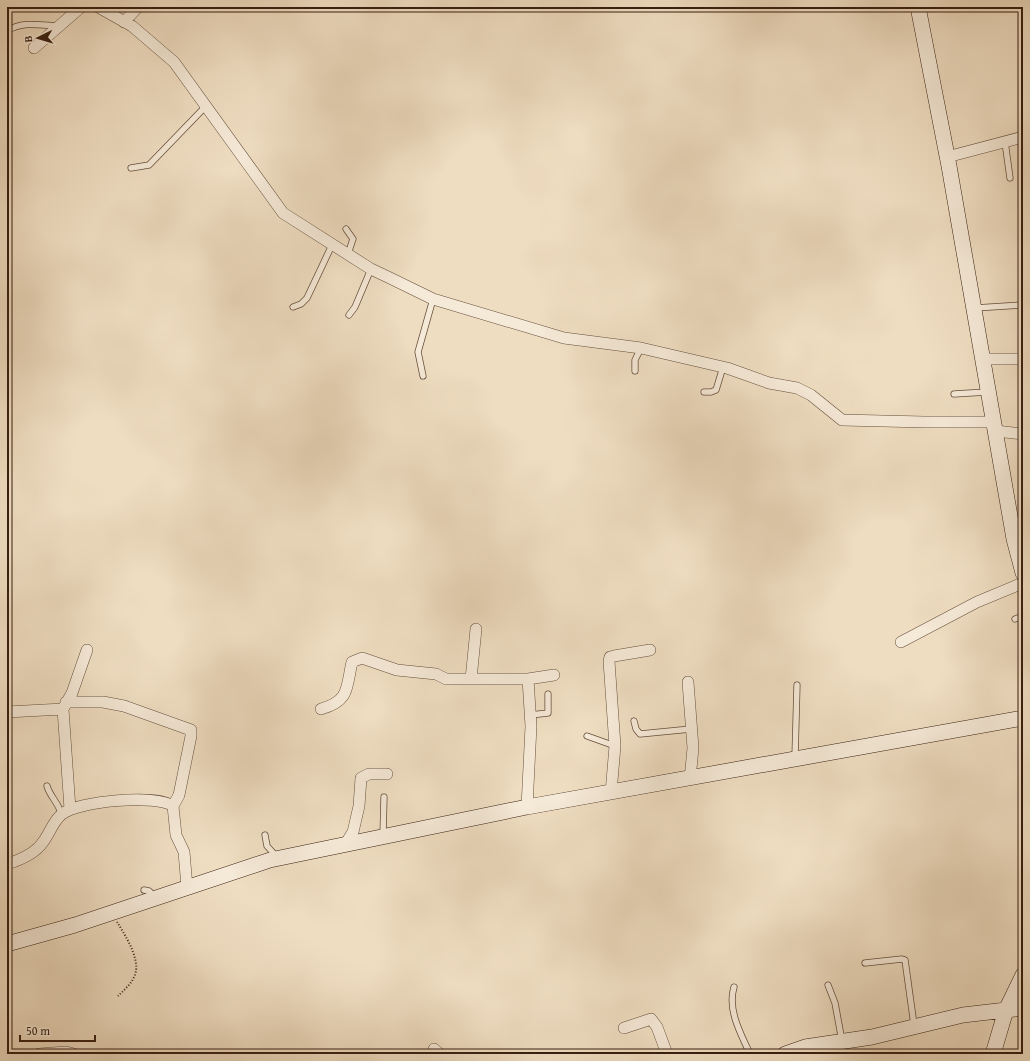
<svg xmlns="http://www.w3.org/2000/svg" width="1030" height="1061" font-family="'Gentium Book Plus',serif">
  <rect width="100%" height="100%" fill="#efddc1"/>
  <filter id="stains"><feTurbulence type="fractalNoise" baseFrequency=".005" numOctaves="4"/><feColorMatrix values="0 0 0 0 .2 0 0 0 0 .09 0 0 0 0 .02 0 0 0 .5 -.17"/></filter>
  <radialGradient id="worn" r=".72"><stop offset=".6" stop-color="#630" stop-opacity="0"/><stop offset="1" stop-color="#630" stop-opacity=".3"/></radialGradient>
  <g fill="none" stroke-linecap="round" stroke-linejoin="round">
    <g stroke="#654e3c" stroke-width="7">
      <path id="lane" d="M7,31C22,21 40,25 57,26
        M1005,142L1010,178
        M131,168L149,165L206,106
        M346,229L353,239L348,254
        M293,307L301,304L307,298L332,245
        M975,308L1021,305
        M349,315L355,307L371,269
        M635,371V360L641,348
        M423,376L418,352L433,299
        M704,392H711L716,390L723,367
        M954,394L987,392
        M1015,619L1023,616
        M530,715L548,713V694
        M634,721L636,729L640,734L691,729
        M587,736L615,746
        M795,757L797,685
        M47,786C50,797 59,803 61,814
        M265,835L267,846L277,857
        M383,835L384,797
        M144,890L149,891L154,896
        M865,963L902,959L905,960L914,1025
        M828,985L835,1003L842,1041
        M734,987C727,1010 741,1034 750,1054"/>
    </g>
    <g stroke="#654e3c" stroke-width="12">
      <path id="street" d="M98,7L132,26L174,62L283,213L371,269L390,278L433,299L564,338L641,348L727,368L769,383L797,388L811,395L842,420L924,422H994
        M124,22L138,7
        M34,48L81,7
        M947,157L1023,137
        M983,359H1023
        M996,431L1023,434
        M901,642L977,602L1023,583
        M471,679L476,629
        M528,679L554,675
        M688,682L693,748L690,779
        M66,702H103L124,706L191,730V736L179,795L173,806
        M321,709C350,701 346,688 352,662L362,658L397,670L436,674L446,679H528L531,726L527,807
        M7,712L63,709
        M611,793L615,746L609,661L610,657L614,656L650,650
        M70,809L63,709L72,693L87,650
        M345,845L353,832L359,806L361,778L369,774H387
        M7,864C20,860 35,854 43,842C50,833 53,821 62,814C78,801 156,794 173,806L176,835L184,852L187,887
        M624,1028L651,1019L657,1027L667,1054
        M434,1049L440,1054
        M39,1054L66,1052L74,1054"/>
    </g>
    <g stroke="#371e10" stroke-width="16">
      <path id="secondary" d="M918,7L949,166L1014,539L1023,573
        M7,944L75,925L270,860L527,807L1023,718
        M785,1054L805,1047L872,1037L963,1015L1023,1008
        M993,1054L1006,1010L1023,975"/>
    </g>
    <path stroke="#371e10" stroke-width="2" stroke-dasharray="1 2" stroke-linecap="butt" d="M117,922C125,935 138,955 136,971C134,982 125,989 118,996"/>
    <use href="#lane" stroke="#f5e9d7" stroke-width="5.5"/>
    <use href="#street" stroke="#f5e9d7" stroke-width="11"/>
    <use href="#secondary" stroke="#f5e9d7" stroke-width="15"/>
  </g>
  <rect width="1030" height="1061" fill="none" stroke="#efddc1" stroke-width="24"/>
  <rect x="8" y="8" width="1014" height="1045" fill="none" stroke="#371e10" stroke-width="2"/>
  <rect x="12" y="12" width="1006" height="1037" fill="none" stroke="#371e10"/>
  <g transform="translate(38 38) rotate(265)" stroke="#f5e9d7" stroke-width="3" paint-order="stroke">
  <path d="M0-3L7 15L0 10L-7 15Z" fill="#371e10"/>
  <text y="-6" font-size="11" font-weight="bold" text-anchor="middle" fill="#371e10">B</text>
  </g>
  <path d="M20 1035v6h75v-6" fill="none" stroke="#371e10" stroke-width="2"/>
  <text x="26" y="1035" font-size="12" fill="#371e10" stroke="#f5e9d7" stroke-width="3" paint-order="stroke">50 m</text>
  <rect width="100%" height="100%" filter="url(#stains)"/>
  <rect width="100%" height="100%" fill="url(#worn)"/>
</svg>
